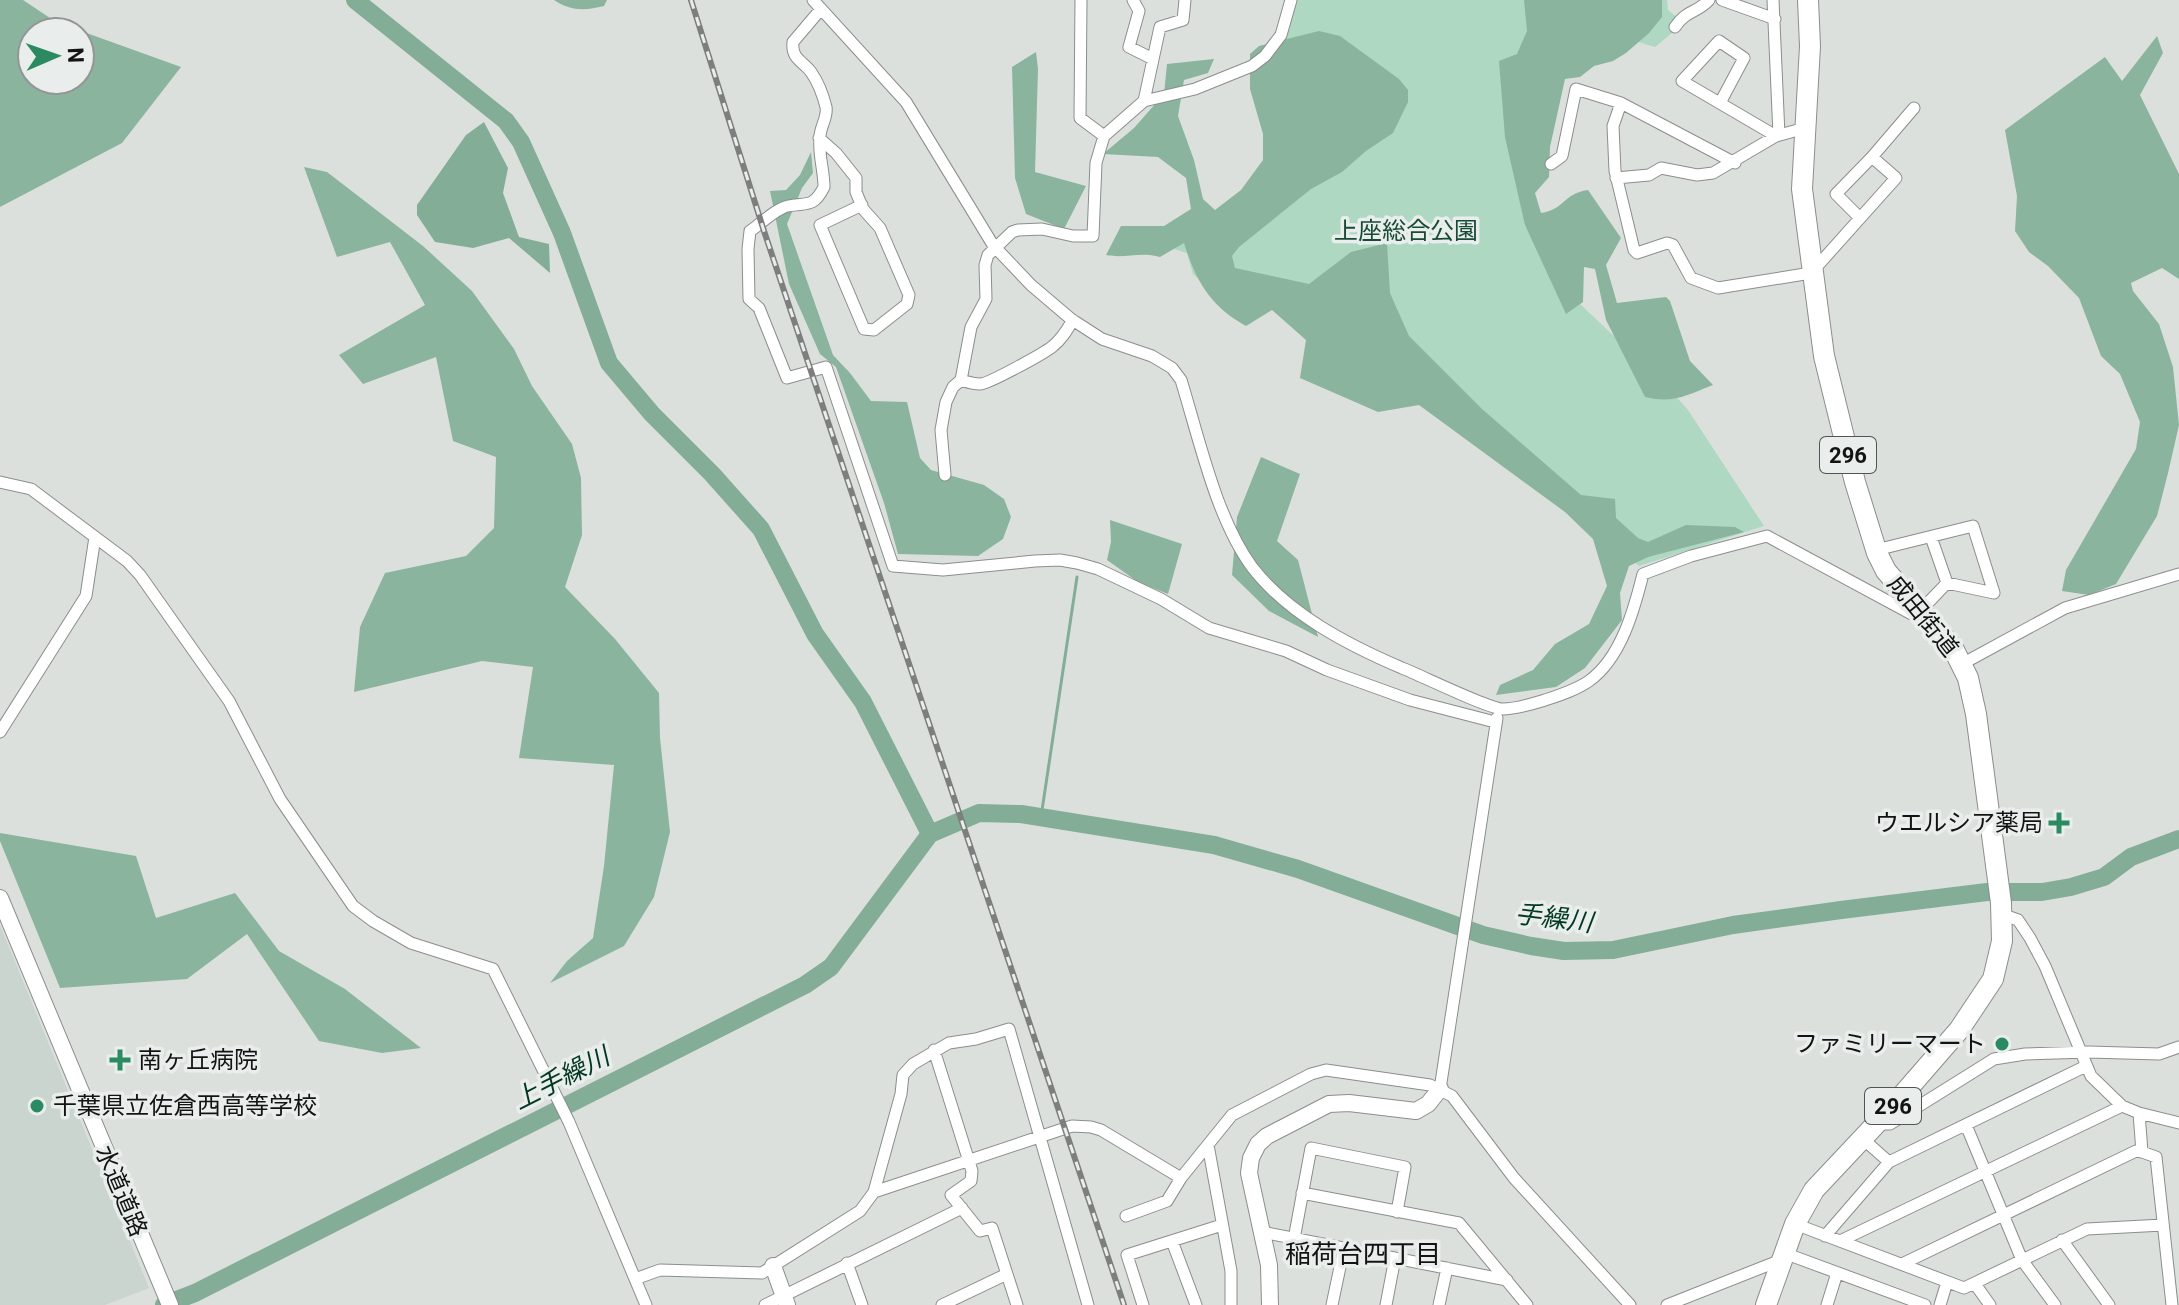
<svg xmlns="http://www.w3.org/2000/svg" width="2179" height="1305" font-family="Roboto,'Noto Sans JP',sans-serif">
  <rect width="100%" height="100%" fill="#dce0dd"/>
  <path fill="#cad5cf" d="M0,925L149,1288L105,1305H0Z"/>
  <path fill="#aed8c1" d="M1293,0H1667L1668,10L1684,23L1655,47L1616,35L1525,57L1531,207L1563,288L1666,385L1688,410L1764,526L1639,566L1425,375L1301,305L1226,304L1193,274L1187,253L1174,249L1293,166L1273,49Z"/>
  <path fill="#8ab49d" fill-rule="evenodd" d="M0,0H23L56,22L181,67L122,143L0,207ZM32,32H80V80H32Z
    M554,0H607L604,6C585,11 570,11 554,0Z
    M1524,0H1662V17L1649,33L1626,53L1613,61L1594,66L1580,77L1565,79L1550,147L1549,177L1535,193L1541,213C1566,209 1562,194 1588,190L1621,238L1606,265L1617,303L1666,297L1670,301L1690,361L1713,385C1687,395 1673,404 1645,397L1606,320L1595,269L1584,267L1583,302L1566,314L1525,225L1505,137L1499,61L1517,54L1527,31Z
    M1319,31L1340,36L1399,79L1408,90V102L1393,133L1366,151L1342,172L1311,189L1239,247L1232,256L1235,268L1309,284L1351,252L1387,243L1390,293L1409,336L1482,409L1581,495L1615,499L1616,518L1638,538L1648,542L1686,525L1735,527L1744,532L1648,557L1629,566L1620,593L1622,620L1585,668L1556,687L1496,695L1500,685L1533,670L1555,644L1589,624L1607,586L1593,539L1565,512L1419,405L1378,412L1300,378L1306,340L1272,310L1246,326C1210,306 1196,281 1184,243L1160,257C1140,251 1125,259 1106,255L1121,226H1164L1191,209L1186,178L1158,157L1103,154L1134,128L1164,94L1167,64L1214,59L1208,73L1184,80L1178,116L1194,160L1203,199L1215,210L1241,190L1263,160V134L1250,89V54L1259,46Z
    M2157,36L2163,53L2140,95L2179,174V279L2162,268L2131,283L2133,291L2159,324L2173,367L2179,425L2168,473L2157,516L2116,584L2089,595L2062,591L2066,570L2136,449L2140,422L2120,374L2101,356L2079,298L2048,266L2029,252L2015,231L2017,196L2005,130L2105,57L2122,81Z
    M1036,52L1038,69L1035,172L1086,186L1064,229L1026,214L1015,178L1012,67Z
    M811,152L813,173L802,188L787,224L833,355L850,373L871,401L907,402L920,458L931,470L984,485L1004,499L1011,517L1003,539L978,556L898,554L884,503L836,367L820,354L789,284L770,191L786,190L800,175Z
    M304,167L327,172L423,246L472,291L514,349L532,386L572,444L581,478L582,535L565,587L615,639L659,693L660,738L670,832L654,897L624,946L550,983L567,961L593,938L604,866L614,765L519,758L533,667L482,661L354,692L360,627L385,573L466,556L494,528L496,457L453,441L436,357L363,384L339,355L425,305L390,242L337,257Z
    M1261,457L1300,474L1277,541L1298,560L1318,637L1269,611L1232,575L1237,517Z
    M1110,520L1182,544L1168,594L1138,582L1107,560L1111,542Z
    M0,833L136,856L156,918L235,893L279,951L345,989L421,1048L382,1053L319,1041L247,934L187,979L60,988L0,841Z"/>
  <path fill="#83ad97" d="M484,122L508,168L503,193L519,237L549,244L550,273L509,238L473,248L435,242L417,215V205L466,135Z"/>
  <g fill="none" stroke-linecap="round" stroke-linejoin="round">
    <path stroke="#83ad97" stroke-width="3" d="M1041,817L1077,577"/>
    <path stroke="#83ad97" stroke-width="18" d="M355,0L506,121L521,142L562,233L609,363L652,414L712,474L761,529L815,634L863,702L930,834
      M930,834L979,813L1021,814L1214,845L1298,869L1483,935L1531,946L1564,951L1613,950L1733,925L1841,910L1987,892H2042L2071,887L2104,877L2131,857L2179,839
      M164,1305L195,1293L805,985L831,967L930,834"/>
    <g stroke="#8a8e8c" stroke-width="13">
      <path id="street" d="M813,0L906,102L993,245L1031,285L1071,319L1102,339L1152,356L1172,368L1181,380C1199,438 1216,518 1252,567C1288,614 1348,645 1402,668C1420,675 1489,709 1503,709C1516,709 1532,704 1545,700C1560,695 1576,690 1589,681C1621,658 1634,610 1643,574L1691,556L1767,536L1919,618L1920,616
        M1081,0L1080,118L1104,136
        M1133,0L1139,11L1129,47L1153,59
        M1722,0L1775,19
        M1773,0L1779,135
        M821,9L793,42C791,59 803,61 811,72C818,82 823,95 826,107C828,118 820,126 820,137C818,154 824,170 824,187C813,209 806,202 788,206C775,209 761,224 750,231L748,249L749,299L759,308L787,378L826,367L893,566L943,570L1035,561L1060,560L1077,563L1098,569L1161,599L1209,628L1286,651L1327,670L1410,700L1495,722
        M1675,27C1686,10 1697,13 1709,0
        M1144,101L1160,27L1183,20L1185,0
        M1621,103L1613,126L1615,171L1634,250L1637,253L1667,243L1673,245L1691,278L1718,288L1811,273L1896,178L1872,157L1914,108
        M1720,103L1744,58L1719,41L1682,81L1776,136
        M819,138L836,153L856,178V192L863,209L880,228L909,295L907,304L874,330L864,329L820,225L862,205
        M1551,164L1562,156L1576,89L1621,103L1735,163
        M1616,178L1649,175L1661,168L1697,175L1713,173L1776,136L1805,128
        M1860,218L1836,194L1872,157
        M961,380C967,382 974,384 980,384C988,384 1045,353 1053,346C1062,339 1067,330 1073,320
        M945,475L941,430L946,402L953,387L961,380L971,327L986,299L985,265L988,255L1012,232L1018,230L1042,229L1073,236H1093L1096,163L1104,136L1144,101L1195,89L1252,66L1265,56L1281,35L1291,0
        M0,482L31,489L127,561L140,575L229,701L280,799L353,906L373,921L411,943L493,969L569,1122L646,1305
        M1876,550L1973,526L1994,593L1947,583L1931,537
        M1921,610L1947,583
        M1962,664L2065,608L2179,574
        M0,732L86,596L95,537
        M2001,914L2018,920L2030,938L2045,966L2091,1076L2122,1106L2139,1113L2179,1123
        M934,1050L972,1171L971,1181L951,1195L980,1231L992,1228L1017,1305
        M1440,1089L1497,718
        M2139,1113L2142,1152L2156,1157L2172,1305
        M1877,1124H1890L1994,1059L2025,1054L2089,1052L2159,1054L2179,1047
        M1966,1125L2022,1260L2055,1305
        M1863,1139L1889,1162
        M1208,1145L1231,1271V1305
        M874,1192L1072,1126L1091,1127L1101,1130L1181,1178
        M1302,1193L1459,1223L1527,1305
        M1126,1216L1167,1201L1181,1178L1232,1115L1311,1074L1326,1070L1430,1085L1452,1096L1514,1178L1630,1305
        M1795,1224L1964,1288L2087,1229L2163,1225
        M1262,1232L1507,1280
        M1825,1236L1889,1162L2086,1066
        M1294,1239L1311,1148L1405,1167L1397,1212
        M2062,1240L2109,1305
        M1172,1241L1196,1305
        M1840,1241L2122,1106
        M1784,1253L1925,1305
        M847,1263L862,1305
        M1902,1264L2136,1151L2142,1152
        M635,1279L660,1270L762,1273L860,1211L874,1192L901,1094L903,1075L913,1064L949,1043L976,1039L1009,1029L1088,1305
        M1975,1284L1990,1305
        M765,1305L962,1208
        M942,1305L1007,1274
        M1143,1305L1127,1255L1222,1225
        M1332,1305L1344,1248
        M1386,1305L1395,1258
        M1439,1305L1447,1268
        M1667,1305L1781,1260
        M1827,1305L1837,1273
        M1940,1305L1947,1282"/>
    </g>
    <g stroke="#8a8e8c" stroke-width="18">
      <path id="secondary" d="M0,898L170,1305
        M773,1266L787,1305
        M1270,1305L1269,1265L1249,1173L1251,1158L1258,1144L1267,1136L1329,1104L1349,1103L1416,1111L1428,1104L1440,1089"/>
    </g>
    <g stroke="#8a8e8c" stroke-width="22">
      <path id="highway" d="M1766,1305L1795,1224L1814,1190L1892,1107L1959,1030L1993,979L2002,941L2001,903L1976,714L1968,678L1953,648L1886,571L1877,553L1855,482L1824,356L1802,189L1810,46L1808,0"/>
    </g>
    <use href="#street" stroke="#fff" stroke-width="11"/>
    <use href="#secondary" stroke="#fff" stroke-width="16"/>
    <use href="#highway" stroke="#fff" stroke-width="20"/>
    <g stroke="#7c7f7d" stroke-width="6">
      <path id="rail" d="M691,0L764,231L1124,1305"/>
    </g>
    <use href="#rail" stroke="#e9edeb" stroke-width="3" stroke-dasharray="9" stroke-linecap="butt"/>
  </g>
  <g fill="#2c8a62" stroke="#e9edeb" stroke-width="3">
    <path d="M2055 811h8v8h8v8h-8v8h-8v-8h-8v-8h8z"/>
    <circle cx="2002" cy="1044" r="8"/>
    <path d="M116 1048h8v8h8v8h-8v8h-8v-8h-8v-8h8z"/>
    <circle cx="37" cy="1106" r="8"/>
  </g>
  <g text-anchor="middle" dominant-baseline="central" stroke-width="7" stroke-linejoin="round" paint-order="stroke">
    <g fill="#e9edeb" stroke="#525454" stroke-width="2">
      <rect x="1820" y="437" width="56" height="36" rx="6"/>
      <rect x="1865" y="1088" width="56" height="36" rx="6"/>
    </g>
    <g font-size="22" font-weight="bold" fill="#121313">
      <text x="1848" y="455">296</text>
      <text x="1893" y="1106">296</text>
    </g>
    <g font-size="24" fill="#164b34" stroke="#e9edeb">
      <text x="1406" y="231">上座総合公園</text>
    </g>
    <g font-size="24" fill="#121313" stroke="#e9edeb">
      <text transform="translate(1923 616) rotate(51)">成田街道</text>
      <text transform="translate(121 1191) rotate(67)">水道道路</text>
    </g>
    <g font-size="24" fill="#121313" stroke="#e9edeb" text-anchor="end">
      <text x="2043" y="823">ウエルシア薬局</text>
      <text x="1986" y="1044">ファミリーマート</text>
      <text x="138" y="1060" text-anchor="start">南ヶ丘病院</text>
      <text x="53" y="1106" text-anchor="start">千葉県立佐倉西高等学校</text>
    </g>
    <g font-size="26" font-style="italic" fill="#003823" stroke="#e9edeb">
      <text transform="translate(1554 918) rotate(7)">手繰川</text>
      <text transform="translate(561 1078) rotate(-27)">上手繰川</text>
    </g>
    <g font-size="26" fill="#121313" stroke="#e9edeb">
      <text x="1363" y="1254">稲荷台四丁目</text>
    </g>
  </g>
  <g transform="translate(56 56) rotate(88)"><circle r="38" fill="#e9edeb" stroke="#939695" stroke-width="2"/>
  <path d="M0-6L14 30L0 20L-14 30Z" fill="#2c8a62"/>
  <text y="-12" font-size="22" font-weight="bold" text-anchor="middle" fill="#121313">N</text>
  </g>
</svg>
